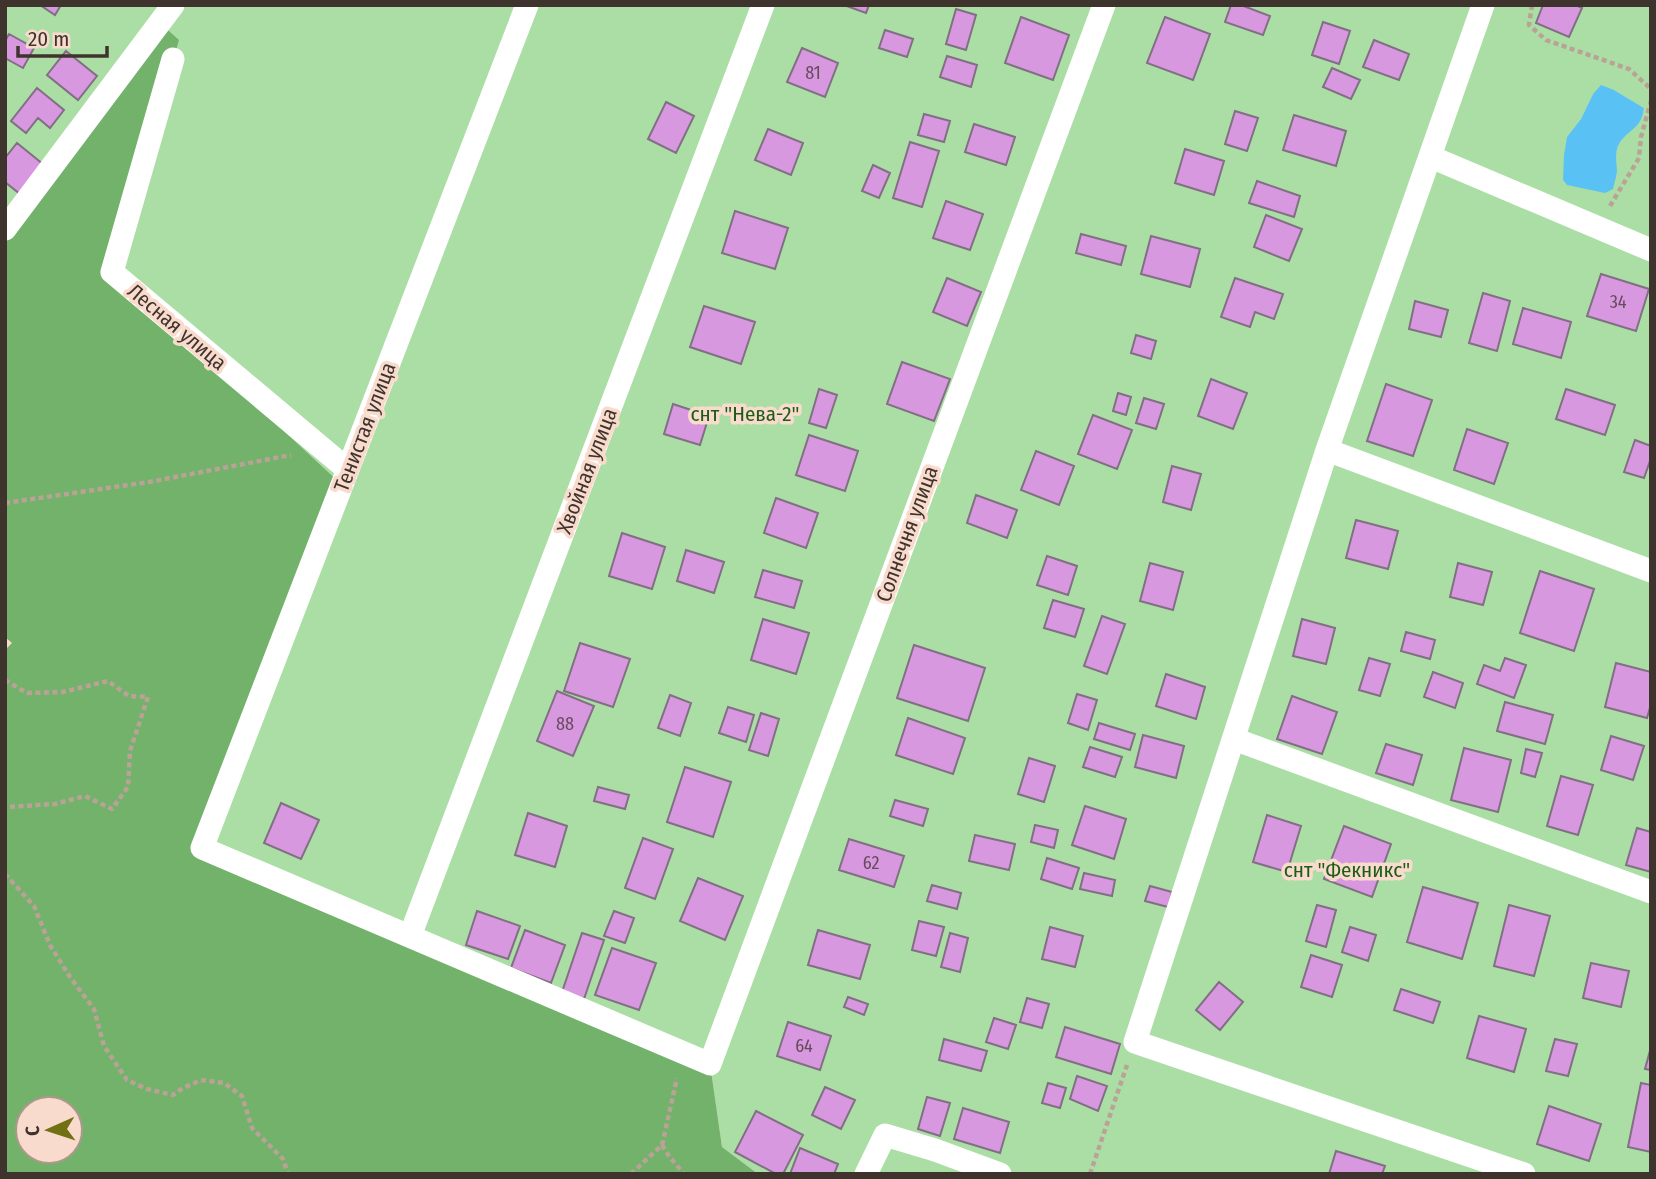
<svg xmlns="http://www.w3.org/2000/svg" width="1656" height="1179" font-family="'Fira Sans Condensed',sans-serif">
  <rect width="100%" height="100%" fill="#f8dbcc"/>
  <path fill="#abdea5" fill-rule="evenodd" d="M5,5H1651V1174H758L722,1147L710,1064L202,848L5,229ZM1614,90L1644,108C1642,130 1626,129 1618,146C1614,154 1616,166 1617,175L1567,138L1581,119L1593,94Z"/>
  <path fill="#72b26b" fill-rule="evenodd" d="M160,23L179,40L113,272L342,485L203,848L710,1064L722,1147L758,1174H5V650L12,643L5,637V229ZM28,1109H70V1151H28Z"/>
  <path fill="#5ac1f5" d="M1601,85L1614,90L1644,108C1642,129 1628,129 1619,144C1614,153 1617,163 1617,172C1616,178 1614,184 1613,189L1605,193L1567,185L1563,180L1564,155L1567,137L1581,119L1593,94Z"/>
  <path fill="#d898df" stroke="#816f83" stroke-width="2" d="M40,5H61L55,15Z
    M844,5H869L866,13Z
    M1231,5H1241L1270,16L1263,35L1225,22Z
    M1543,5H1576L1582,8L1569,37L1536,23Z
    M956,9L976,15L966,50L946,44Z
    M1021,17L1069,35L1053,80L1005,63Z
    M1165,17L1210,34L1193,80L1147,63Z
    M1323,22L1350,31L1339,64L1312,55Z
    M885,30L913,39L907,57L879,48Z
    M9,34L34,48L23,68L5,58V41Z
    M1374,40L1409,54L1399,80L1363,67Z
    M802,48L838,63L825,97L787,82Z
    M66,51L97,76L78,100L47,75Z
    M947,56L977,65L971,87L940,77Z
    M1332,68L1360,80L1351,99L1323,87Z
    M37,88L64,110L50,128L38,118L26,133L11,121Z
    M666,102L694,116L676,153L648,139Z
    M1235,111L1258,118L1247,151L1225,144Z
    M924,114L950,121L944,142L918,135Z
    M1294,115L1346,131L1336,166L1283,150Z
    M974,124L1015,137L1006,165L965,152Z
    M768,129L803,143L791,175L755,160Z
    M910,142L939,151L922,207L893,198Z
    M17,143L44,165L20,194L5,182V158Z
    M1185,149L1224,161L1214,195L1175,183Z
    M873,165L890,173L879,198L862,191Z
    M1257,181L1300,196L1294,217L1249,203Z
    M946,201L983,214L970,250L933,238Z
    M735,211L788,228L775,269L722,253Z
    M1266,215L1302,229L1289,261L1254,247Z
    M1081,234L1126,246L1121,265L1076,253Z
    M1151,236L1200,249L1190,287L1141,274Z
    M1601,274L1649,289L1636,331L1587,316Z
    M947,278L981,292L967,326L933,312Z
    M1235,278L1283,294L1274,319L1255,312L1250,327L1221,317Z
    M1483,293L1510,301L1497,351L1469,343Z
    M1415,301L1448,310L1441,337L1409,329Z
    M704,306L755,322L741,364L690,347Z
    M1523,308L1571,322L1561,358L1513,344Z
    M1136,335L1156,341L1151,359L1131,353Z
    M902,362L950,379L934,421L887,404Z
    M1211,379L1247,393L1233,429L1198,416Z
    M1386,384L1432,400L1413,456L1367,441Z
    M819,389L837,395L826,428L809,423Z
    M1566,389L1615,405L1605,435L1556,419Z
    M1118,393L1131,397L1126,415L1113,411Z
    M1144,398L1164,404L1156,429L1136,423Z
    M673,404L709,416L700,445L664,434Z
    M1093,415L1132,430L1117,469L1078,454Z
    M1467,429L1508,443L1494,484L1454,470Z
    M809,435L858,451L845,491L796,475Z
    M1635,440L1651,446V458L1644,478L1624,472Z
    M1036,451L1074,466L1059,505L1021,490Z
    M1172,466L1201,474L1191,510L1163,502Z
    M976,495L1017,510L1007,538L967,523Z
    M776,498L818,513L806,548L764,533Z
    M1356,520L1398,531L1388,569L1346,558Z
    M622,533L665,547L652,589L609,576Z
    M686,550L724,562L714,593L677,581Z
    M1047,556L1077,566L1068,595L1037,585Z
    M1150,563L1183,572L1173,610L1140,601Z
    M1458,563L1492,572L1483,605L1450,597Z
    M763,570L802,581L794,608L755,597Z
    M1540,571L1594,589L1574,651L1520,633Z
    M1053,600L1084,609L1075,637L1044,628Z
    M1102,616L1125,624L1107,674L1084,666Z
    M763,619L809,633L796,674L751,660Z
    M1302,619L1335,628L1326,664L1293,656Z
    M1406,632L1435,640L1430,659L1401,651Z
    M580,643L630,659L613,707L564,691Z
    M914,645L985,668L968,721L897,698Z
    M1369,658L1390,664L1380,696L1359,690Z
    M1505,658L1526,665L1514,698L1477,684L1484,665L1500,671Z
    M1616,663L1651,672V704L1647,718L1605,707Z
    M1433,672L1463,683L1455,708L1424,697Z
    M1166,674L1205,687L1196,719L1156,706Z
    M557,691L594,706L573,756L537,741Z
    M1077,694L1097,700L1088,730L1068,723Z
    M670,695L691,703L680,736L658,728Z
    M1292,696L1337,712L1322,754L1277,739Z
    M1505,702L1553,715L1545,744L1497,731Z
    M728,707L754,715L746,742L719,733Z
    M761,713L779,719L768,756L749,750Z
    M908,718L965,738L953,774L896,755Z
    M1099,723L1135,734L1130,750L1094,739Z
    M1143,735L1184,746L1176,778L1135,767Z
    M1611,736L1644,746L1633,780L1601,770Z
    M1386,744L1422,755L1413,785L1376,773Z
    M1090,747L1122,757L1115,777L1083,767Z
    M1464,748L1511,760L1498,812L1451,800Z
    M1526,749L1542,753L1535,777L1521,773Z
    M1029,758L1055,766L1044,802L1018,794Z
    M685,767L731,782L713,837L667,822Z
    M1561,776L1593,785L1578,835L1547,826Z
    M598,787L629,795L625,809L594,801Z
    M895,800L928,809L923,826L890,816Z
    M281,803L319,820L301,859L264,843Z
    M1085,806L1126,819L1114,859L1072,845Z
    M528,813L567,826L555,867L515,855Z
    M1267,815L1301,826L1287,872L1253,862Z
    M1035,825L1058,830L1054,848L1031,842Z
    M1344,826L1391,844L1372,897L1324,879Z
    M1637,828L1651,832V872L1626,865Z
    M975,835L1015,844L1009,870L969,861Z
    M643,838L673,849L655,899L625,888Z
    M849,839L904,856L894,887L839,870Z
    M1047,858L1079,868L1072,889L1041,879Z
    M1084,873L1115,880L1112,896L1080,889Z
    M698,878L743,896L725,940L680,921Z
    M932,885L961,893L957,909L927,901Z
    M1150,886L1172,892L1168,907L1145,901Z
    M1423,887L1478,903L1462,959L1407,942Z
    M1317,905L1336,910L1326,947L1306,941Z
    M1509,905L1550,916L1534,976L1494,966Z
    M477,911L520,926L508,959L466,945Z
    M614,911L634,918L625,943L604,936Z
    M919,921L944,927L936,956L912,950Z
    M1050,927L1083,936L1075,967L1042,959Z
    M1350,927L1376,935L1368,961L1342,952Z
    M525,930L565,945L551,983L511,968Z
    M818,930L870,945L860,979L808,965Z
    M582,933L604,940L584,999L562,992Z
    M950,933L968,938L960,972L941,967Z
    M612,948L656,963L639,1010L595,995Z
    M1311,955L1342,965L1332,997L1301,987Z
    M1591,963L1629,971L1621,1007L1583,998Z
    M1219,982L1243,1002L1220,1030L1196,1010Z
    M1401,989L1440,1002L1433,1023L1394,1010Z
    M848,997L868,1004L864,1015L844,1007Z
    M1027,998L1049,1004L1042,1028L1020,1022Z
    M1479,1016L1526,1029L1514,1072L1467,1058Z
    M994,1018L1016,1025L1008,1049L986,1042Z
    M788,1022L831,1036L820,1070L777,1056Z
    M1065,1027L1120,1044L1111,1074L1056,1057Z
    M944,1039L987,1051L981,1071L939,1060Z
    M1555,1039L1577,1044L1568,1076L1546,1071Z
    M1651,1047V1070L1645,1069Z
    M1077,1076L1107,1086L1098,1111L1070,1099Z
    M1048,1083L1066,1088L1060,1108L1042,1103Z
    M1641,1083L1651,1085V1152L1628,1147Z
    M825,1087L855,1100L841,1129L812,1115Z
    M927,1097L950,1103L940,1136L918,1129Z
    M1549,1106L1601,1124L1589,1161L1537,1144Z
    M963,1108L1009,1122L1000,1153L954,1139Z
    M756,1111L803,1135L783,1174H776L735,1152Z
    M800,1148L838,1164L834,1174H790Z
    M1336,1151L1385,1166L1382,1174H1329Z"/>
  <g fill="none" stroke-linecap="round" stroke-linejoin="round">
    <path stroke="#baa297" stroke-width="4.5" stroke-dasharray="5 3.5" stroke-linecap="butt" d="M1532,5L1529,25L1546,40L1629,69L1651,89
      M1610,206L1639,158L1641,137L1651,101
      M5,503L149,482L291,455
      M5,680L27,693L63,692L108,681L129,696L148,697L130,751L128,787L112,809L85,796L55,804L5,807
      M5,874L34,906L50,945L70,977L94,1009L104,1046L127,1080L147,1089L173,1095L183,1088L201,1080L224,1083L242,1096L252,1128L283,1159L288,1174
      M662,1145L669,1156L684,1174
      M631,1174L662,1145L677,1078
      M1090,1174L1127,1065"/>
    <path stroke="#fff" stroke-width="23" d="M527,5L202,848L710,1064L1104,5
      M1483,5L1327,450L1135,1042L1524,1174
      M173,59L112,272L348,470
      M1431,157L1651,250
      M5,229L173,5
      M1327,450L1651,571
      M1234,739L1651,892
      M410,936L763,5
      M866,1174L885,1135L935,1150L1000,1174"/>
  </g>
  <g text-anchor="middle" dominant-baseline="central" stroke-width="7" stroke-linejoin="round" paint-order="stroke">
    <g font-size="18" fill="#654c5a">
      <text x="813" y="73">81</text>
      <text x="1618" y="302">34</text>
      <text x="565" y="724">88</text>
      <text x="871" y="863">62</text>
      <text x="804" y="1046">64</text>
    </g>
    <g font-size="21" fill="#3f332d" stroke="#f8dbcc">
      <text transform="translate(177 327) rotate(40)">Лесная улица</text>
      <text transform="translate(365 427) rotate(-69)">Тенистая улица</text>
      <text transform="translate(587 471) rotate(-69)">Хвойная улица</text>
      <text transform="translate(907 534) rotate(-70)">Солнечня улица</text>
    </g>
    <g font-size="21" fill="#1d5c16" stroke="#f8dbcc">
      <text x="745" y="414">снт "Нева-2"</text>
      <text x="1347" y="870">снт "Фекникс"</text>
    </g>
  </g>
  <rect width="1656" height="1179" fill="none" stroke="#3f332d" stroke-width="14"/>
  <g transform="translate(49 1130) rotate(267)"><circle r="33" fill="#f8dbcc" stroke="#ae988c" stroke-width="2"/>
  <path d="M0-5L12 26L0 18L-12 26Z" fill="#717013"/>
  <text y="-10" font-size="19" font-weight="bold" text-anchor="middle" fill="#3f332d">С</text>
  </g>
  <path d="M18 46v10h89v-10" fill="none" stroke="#3f332d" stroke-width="3.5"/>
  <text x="28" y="46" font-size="21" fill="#3f332d" stroke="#f8dbcc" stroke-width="5" paint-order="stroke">20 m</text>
</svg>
